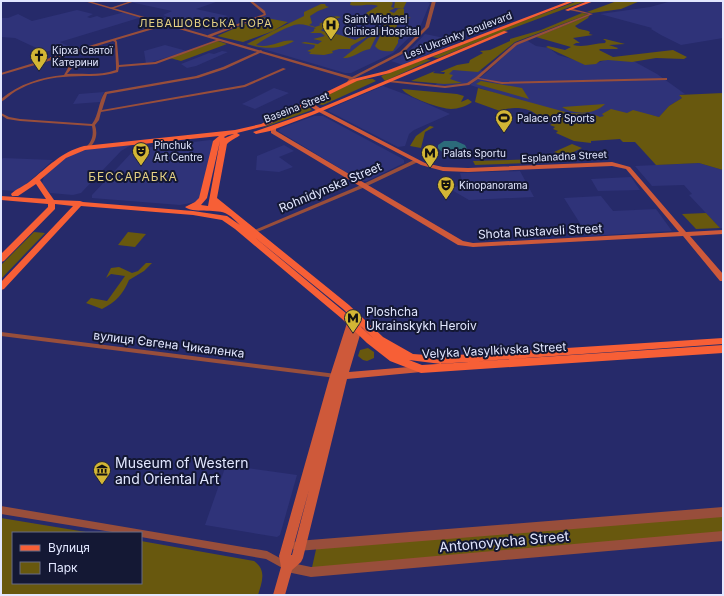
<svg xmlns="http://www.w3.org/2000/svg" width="724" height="596" font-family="Inter,sans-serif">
  <rect width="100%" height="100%" fill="#262a6a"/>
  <path fill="#2f3379" d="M135,1H214L216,2L196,9L228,16L213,22L207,21L199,23L178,18L168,21L160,19L168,17L163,15L172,11L130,2Z
    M262,1H425L430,3L420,27L393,53L351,73H345L246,44L289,23L261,17L266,14L253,2Z
    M672,1H723V38L681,45L661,35L651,29L652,28L600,14L650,7Z
    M77,10L93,14L87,17L90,18L97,16L102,18L125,12L142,17L60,42L68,46L45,52L15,38L1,37V18H8L18,14L32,21Z
    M425,34L459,41L403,65L391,61L407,53Z
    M526,40L536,46L549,48L558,55L582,62L597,63L608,59L626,57L657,74L685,94L679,95L682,98L669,106L659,117L651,115L649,117L574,118L470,85L486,73L517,44Z
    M165,45L187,51L146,64L144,51Z
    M222,51L228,52L196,66L187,68L181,64L209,53L214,54Z
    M462,65L484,71L477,78L466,84L447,86L435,85L452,70Z
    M383,86L407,95L450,114L414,130L409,134L405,146L398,147L328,111L331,108Z
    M274,88L289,93L255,109L242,104Z
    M104,92L100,102L73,104L79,94Z
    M314,116H323L401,158L404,160V163L367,181H361L278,131L281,128Z
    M210,140L215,141L201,198L196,202L180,205L92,198V195L135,149Z
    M131,145L121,151L81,193L73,195L50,193L42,184L44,176L62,159L84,150Z
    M284,145L294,151L279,157L293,167L279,172L256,170L257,156Z
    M3,158L53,160L23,187L16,191L1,190V160Z
    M699,163L723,170V228H720L689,195L692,194L684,185L652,186L635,166Z
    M520,171L534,197L469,200L450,189L463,184L460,173Z
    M631,177L640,190L598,191L591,179Z
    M601,196L613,211L656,209L672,231L588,236L564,198Z
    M226,465L297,475L280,535L277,537L205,525Z"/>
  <path fill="#68580e" d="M351,1H390L393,3L391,7L394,8L395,1H407L403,9L395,8L389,11L394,13L398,9H404V15L411,18L404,19L405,17H388L385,20H373L366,13L378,6C369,3 359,7 350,5Z
    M578,1H586L497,34L438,58L432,57L493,32Z
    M617,1H640L621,9L592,13L587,12Z
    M321,4H325L326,6L329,7L318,11L310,16L312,23L309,25L315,27L321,25L319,24C327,21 332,14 341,17C335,19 330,23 324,27L333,24L336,25C331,28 326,27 321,30L322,31C334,33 344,36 355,40L365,35H370L351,46L350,49H339L332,51L333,53L324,55L309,54L311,52L307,51L314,48L315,45L301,43L305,42L318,44L322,41L313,39L325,36L321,33H310L314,31V29L316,28C309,26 301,23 294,25C283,29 265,38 256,45C272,49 282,38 294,41C279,50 263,49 247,44L304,16V12Z
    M582,13L589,14L515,42L478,72L453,70L449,74L453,75L450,79L462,83L444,84L411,81L435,71L433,73L444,74L445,72H440L457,65L469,63L470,60L483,53L480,51L490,50L510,41V39L541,30Z
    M588,16H589L588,18L575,26C580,31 585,29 590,32L589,34L593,35L573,38L580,43H576L573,45C585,48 594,43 605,43L606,41L603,39H605L625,44L609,45L618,48L617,49H600L599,50L613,57L673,50L687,57L684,59L656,58L632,62L608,60L600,61L596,64L585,65L546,47L548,46L565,50L571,47L536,37Z
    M261,17L288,22L273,31L243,42L217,36Z
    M388,19L399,20L396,28L392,30L397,32L395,34L408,35L397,36L400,38L398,40V43L393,51C387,52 378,51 375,46L381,34L377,32Z
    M375,36L376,37L370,49C361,50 352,59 343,58L368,38Z
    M218,41L227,44L181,61L170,58Z
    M425,59L431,60L385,81L381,76Z
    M368,79H373L376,81L323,105L314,104V102L356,81Z
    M481,81L522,88L529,99L476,84Z
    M478,88L569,113C579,114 592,112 600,117L604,116L602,114L611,109L627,113L633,110L659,117L669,106L682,98L679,95L723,93V170L699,163L656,165L635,142H623L620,139L591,141V143L574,141L556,133L558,131L553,129L555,127L550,125L553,123L536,118L538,116C530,107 511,106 500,111L475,102Z
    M402,89L457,94L464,96L461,102L468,99L472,102C467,106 458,109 451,109C441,109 407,97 402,89Z
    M605,104C595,115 574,115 562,107Z
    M304,107H309L312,110L262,128Z
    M430,126L434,127L425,132L421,148L410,146L416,136Z
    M572,144L582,148L565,156L554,152Z
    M547,155L558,160L555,162L475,165L473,161L540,159Z
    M706,213L720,228L696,229L682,214Z
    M34,232L45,233L1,279V265Z
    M128,232L146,234L135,247L118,245Z
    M146,263H152L144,271L129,280C123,294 116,302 102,309L86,303L91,298L107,301L110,297L125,276L111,274L106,278L111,268L119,267L132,273L138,271Z
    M368,348L374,352V358L367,361L363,360L358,356L360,350Z
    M723,512V536L311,572L317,545Z
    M1,518L92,533H13V583H141V541L254,561C267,570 262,582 258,595H1Z"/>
  <path fill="#2c6b7a" d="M444,141H456L465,145L467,149C460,157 444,156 438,148V145Z"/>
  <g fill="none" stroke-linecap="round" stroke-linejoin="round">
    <path fill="#984e3b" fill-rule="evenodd" d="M131,1H135L112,9L110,8Z
      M249,1H252L265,11L266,15L210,37H208V35L264,14Z
      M569,8L593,14L517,45L479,78L502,82L666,78H667V80L502,84L478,79L469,85L445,88L388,82L386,81L388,80L445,86L467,83L476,77L515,43L589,14L569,10Z
      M166,23L167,25L116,40L117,42L119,65L155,62L219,39L221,40L156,64L119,67L118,72C100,78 82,75 63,77C47,78 30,83 16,91C11,94 6,99 1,102V99C19,84 41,77 64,75L68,68L52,60L1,75V73L50,58V57H52ZM113,41L115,42L116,66V70C100,76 84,73 67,74L72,68L71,67L55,59Z
      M261,50L262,51V52L225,69L198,78L107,94L102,110L244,85L283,68L286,69L245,87L101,112L99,120L95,125C98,134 96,143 88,149L85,148C92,142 94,135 92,126L20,121L7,119L1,115V113L9,117L20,119L92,124C99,115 98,102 105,92L196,76L223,67Z
      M1,332L336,374H338L339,376L338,378H336L1,336Z
      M1,506L267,551L289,563L290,566L289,569L286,570L266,559L141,537V533H118L1,514Z"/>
    <path fill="#984e3b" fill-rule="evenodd" d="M84,1H89L352,77L400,52L425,27L432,1H436L429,27L402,54L353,79L349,83L347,82L349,79Z
      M416,159L419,161L418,162L365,187L255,233H251L250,232L361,185Z
      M723,507V517L297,551L293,549L292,546L293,543L297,541Z
      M723,531V541L311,577L287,572L283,571L282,567L283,563L287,562L311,567Z"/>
    <path fill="#ce593a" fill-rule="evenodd" d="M310,100H314V104L321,109L425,163L443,167L468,168L612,162L630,167L686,232L723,230V234L690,236L723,274V281H720L683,236L473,247L458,245L271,133V127L276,126V131L463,241L473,243L679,232L626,169L612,166L468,172L443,171L421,165L317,111L308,105Z
      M359,316L363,319L360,322L362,324L360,335L349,372L421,366L424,367L426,369L424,371L421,372L347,379L303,558L301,562L292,570L285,595H273L281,567L279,556L329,379L347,323L348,321ZM309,490L292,555H291Z"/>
    <path fill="#f75f36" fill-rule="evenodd" d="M569,1H575L390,73L357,81L265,126L237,133L240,135C237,138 232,139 227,144L217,198L349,305L383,337L413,354L441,356L723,338V344L441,364L409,360L422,365L723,345V353L421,373L390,361L367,343L341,318L235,229L222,220L193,215L81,206L4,289L1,290V282L73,206L55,204V209L4,261L1,262V254L48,207V204L1,200V196L46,199L36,184L18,196H12L11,194C16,189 24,186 29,182C48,167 61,152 84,146L235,130L261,124L353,79L386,71ZM234,134L225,138L224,137L228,135ZM219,136L213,141L199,198L195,202L185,207C192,213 215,209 225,213C230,215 236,221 240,225L227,216L193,211L83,202L80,201L54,200L40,180L66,158L85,150ZM220,141L208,206L201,205L207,198ZM252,235L343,309L374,339L347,314Z
      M588,1H594L568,11L565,10Z
      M504,31L508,32L315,114L270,131L256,134L253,132L311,112Z"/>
  </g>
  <defs>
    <g id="hospital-pin" transform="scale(0.9)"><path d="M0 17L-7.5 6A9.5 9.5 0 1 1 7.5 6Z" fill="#d3b635" stroke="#141834"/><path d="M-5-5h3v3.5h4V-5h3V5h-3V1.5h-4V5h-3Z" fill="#111"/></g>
    <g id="church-pin" transform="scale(0.9)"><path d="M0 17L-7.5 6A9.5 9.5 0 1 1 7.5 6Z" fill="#d3b635" stroke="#141834"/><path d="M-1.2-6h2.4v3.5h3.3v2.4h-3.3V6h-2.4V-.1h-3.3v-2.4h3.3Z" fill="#111"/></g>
    <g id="stadium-pin" transform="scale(0.9)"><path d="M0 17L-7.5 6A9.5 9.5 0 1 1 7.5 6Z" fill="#d3b635" stroke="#141834"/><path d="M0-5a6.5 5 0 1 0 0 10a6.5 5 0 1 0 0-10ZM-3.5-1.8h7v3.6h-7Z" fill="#111"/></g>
    <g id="theatre-pin" transform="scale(0.9)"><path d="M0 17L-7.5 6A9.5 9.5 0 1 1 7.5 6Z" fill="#d3b635" stroke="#141834"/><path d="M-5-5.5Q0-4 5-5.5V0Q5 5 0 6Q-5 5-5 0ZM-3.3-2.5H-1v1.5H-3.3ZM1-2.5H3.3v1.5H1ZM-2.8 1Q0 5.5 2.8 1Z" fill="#111"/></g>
    <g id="metro-pin" transform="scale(0.9)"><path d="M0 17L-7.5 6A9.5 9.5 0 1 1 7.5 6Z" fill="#d3b635" stroke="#141834"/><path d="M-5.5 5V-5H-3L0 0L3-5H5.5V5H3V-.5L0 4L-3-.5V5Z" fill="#111"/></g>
    <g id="museum-pin" transform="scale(0.9)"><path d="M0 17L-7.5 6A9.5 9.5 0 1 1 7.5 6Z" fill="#d3b635" stroke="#141834"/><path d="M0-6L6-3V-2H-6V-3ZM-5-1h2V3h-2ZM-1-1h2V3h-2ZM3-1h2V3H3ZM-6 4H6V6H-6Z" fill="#111"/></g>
  </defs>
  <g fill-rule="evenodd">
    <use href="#hospital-pin" x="331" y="25"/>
    <use href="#church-pin" x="39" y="56"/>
    <use href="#stadium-pin" x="504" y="118"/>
    <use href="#theatre-pin" x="141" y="151"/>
    <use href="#metro-pin" x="430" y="153"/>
    <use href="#theatre-pin" x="446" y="185"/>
    <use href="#metro-pin" x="353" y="318"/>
    <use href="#museum-pin" x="102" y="470"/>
  </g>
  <g text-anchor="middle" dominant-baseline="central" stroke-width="4" stroke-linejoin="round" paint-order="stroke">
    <g font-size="10" fill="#e2e7ff" stroke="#141834" text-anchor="start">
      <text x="344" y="19">Saint Michael<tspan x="344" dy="12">Clinical Hospital</tspan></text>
      <text x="52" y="50">Кірха Святої<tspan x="52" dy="12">Катерини</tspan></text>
      <text x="517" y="118">Palace of Sports</text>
      <text x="154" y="145">Pinchuk<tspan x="154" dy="12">Art Centre</tspan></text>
      <text x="443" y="153">Palats Sportu</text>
      <text x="459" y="185">Kinopanorama</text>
    </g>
    <g font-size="10" fill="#e2e7ff" stroke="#141834">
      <text transform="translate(458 35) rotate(-21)">Lesi Ukrainky Boulevard</text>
      <text transform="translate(296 107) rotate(-21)">Baseina Street</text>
      <text transform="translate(564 156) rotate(-3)">Esplanadna Street</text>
    </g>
    <g font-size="11" letter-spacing="1" fill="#e6d284" stroke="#141834">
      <text x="206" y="23">ЛЕВАШОВСЬКА ГОРА</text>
    </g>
    <g font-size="12" letter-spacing="1" fill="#e6d284" stroke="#141834">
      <text x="133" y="176">БЕССАРАБКА</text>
    </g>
    <g font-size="12" fill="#e2e7ff" stroke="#141834">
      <text transform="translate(330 187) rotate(-23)">Rohnidynska Street</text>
      <text transform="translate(540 231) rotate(-3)">Shota Rustaveli Street</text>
      <text transform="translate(169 344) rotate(7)">вулиця Євгена Чикаленка</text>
      <text transform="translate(494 350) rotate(-3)">Velyka Vasylkivska Street</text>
    </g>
    <g font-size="12" fill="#e2e7ff" stroke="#141834" text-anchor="start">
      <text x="366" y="311">Ploshcha<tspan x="366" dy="14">Ukrainskykh Heroiv</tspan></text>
    </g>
    <g font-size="14" fill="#e2e7ff" stroke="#141834" text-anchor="start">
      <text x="115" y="462">Museum of Western<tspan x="115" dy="16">and Oriental Art</tspan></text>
    </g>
    <g font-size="14" fill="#e2e7ff" stroke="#141834">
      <text transform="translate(504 541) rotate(-5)">Antonovycha Street</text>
    </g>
  </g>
  <rect width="724" height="596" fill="none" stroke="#e2e7ff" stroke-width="4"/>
  <rect x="12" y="532" width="130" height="52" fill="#141834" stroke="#666b85"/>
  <rect x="20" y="545" width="20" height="6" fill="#f75f36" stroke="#666b85"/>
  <text x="48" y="552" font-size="12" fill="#e2e7ff">Вулиця</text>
  <rect x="20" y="562" width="20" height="12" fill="#68580e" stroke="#666b85"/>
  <text x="48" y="572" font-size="12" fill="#e2e7ff">Парк</text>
</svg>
